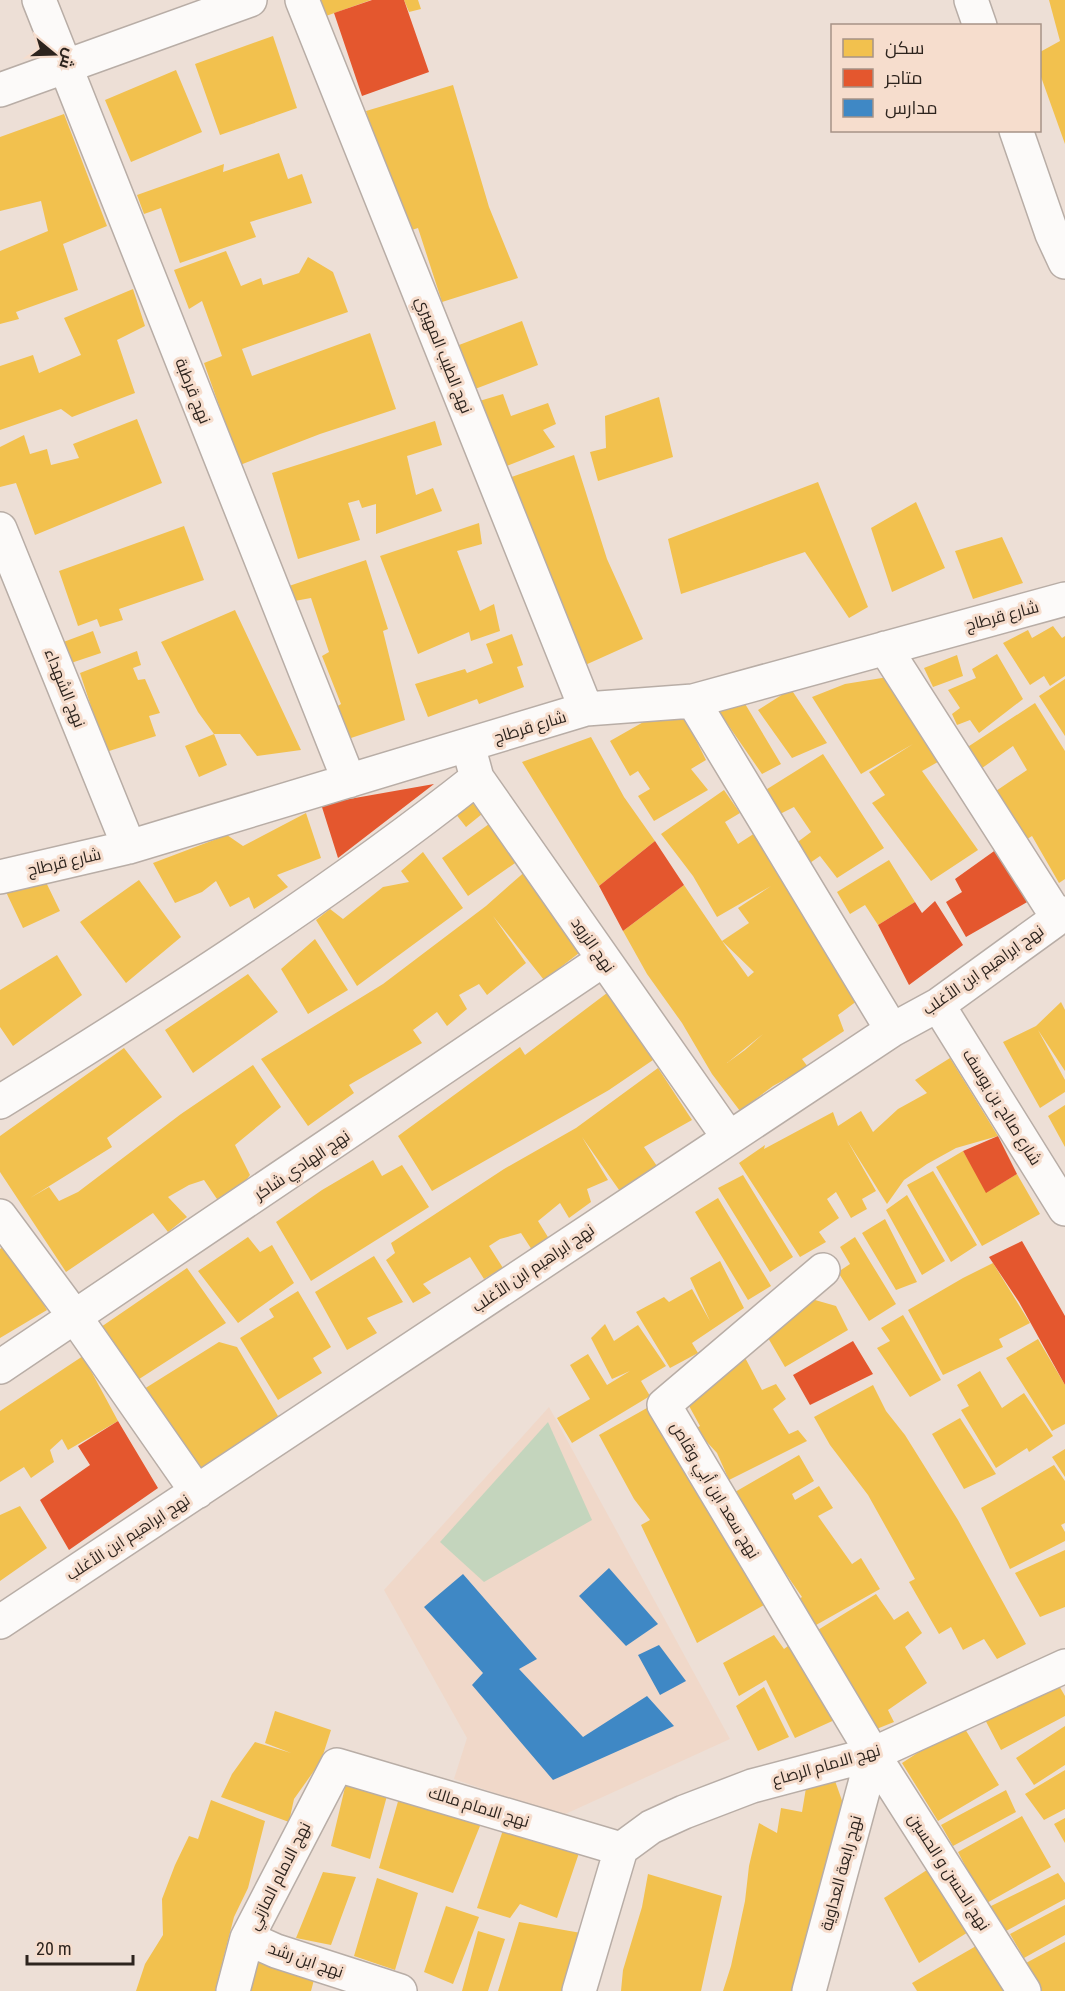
<svg xmlns="http://www.w3.org/2000/svg" width="1065" height="1991" font-family="'Roboto Condensed',Cairo,sans-serif">
  <rect width="100%" height="100%" fill="#eddfd6"/>
  <path fill="#f0d8c9" d="M549,1407L730,1739L561,1816L454,1779L467,1738L384,1590Z"/>
  <path fill="#c4d5bd" d="M548,1422L592,1520L484,1582L440,1542Z"/>
  <path fill="#f2c14e" fill-rule="evenodd" d="M320,0H371L326,16Z
    M404,0H418L421,9L409,12Z
    M1049,0H1065V144L1040,74V52L1060,41Z
    M273,36L297,108L220,135L195,64Z
    M176,70L202,132L131,162L105,100Z
    M453,85L489,207L518,278L442,302L418,228L402,233L366,111Z
    M64,114L107,226L63,244L78,290L16,312L19,319L0,324V251L48,231L41,201L0,211V137Z
    M279,153L288,179L302,174L312,203L250,222L256,237L180,263L161,208L144,214L137,195L224,164L223,172Z
    M226,251L241,286L261,278L263,285L299,273L308,257L333,272L348,312L242,349L252,376L370,333L396,409L320,434L240,465L204,363L222,356L202,301L189,309L174,270Z
    M133,289L145,326L117,340L135,393L72,417L61,409L0,430V366L33,355L39,373L81,355L64,318Z
    M522,321L538,365L475,389L459,345Z
    M503,394L511,416L548,403L556,424L543,430L555,447L504,467L476,402Z
    M659,397L673,457L598,481L590,452L606,448L605,416Z
    M137,419L162,483L35,535L16,483L0,487V447L24,435L30,454L47,449L51,465L79,458L73,444Z
    M435,421L442,445L407,456L416,495L433,488L442,511L376,534V504L362,508L359,500L348,503L360,540L298,559L272,473Z
    M574,455L607,559L643,639L583,666L506,479Z
    M818,482L868,607L849,618L805,552L681,594L668,539Z
    M916,502L945,568L892,592L871,528Z
    M479,523L482,544L457,551L480,611L494,604L500,631L471,641L469,632L418,654L380,556Z
    M184,526L204,580L119,609L123,620L100,627L97,619L78,626L59,571Z
    M1002,537L1023,583L973,599L955,551Z
    M366,560L388,629L383,631L405,720L342,741L328,712L341,704L322,656L329,652L311,598L289,602L286,587Z
    M235,610L301,750L257,756L240,734H214L227,765L199,777L185,746L214,734L198,712L161,642Z
    M1053,626L1062,638L1065,636V676L1050,686L1044,676L1030,685L1003,643L1028,630L1032,638Z
    M93,631L101,653L65,665L58,644Z
    M512,634L523,665L517,667L524,687L479,704L477,699L428,717L415,684L465,669L467,673L493,663L486,644Z
    M137,651L141,665L133,668L138,680L145,679L160,713L149,716L156,736L106,752L80,673Z
    M997,654L1023,699L979,733L970,720L957,725L952,714L960,708L948,690L976,678L972,669Z
    M957,655L963,676L933,687L924,668Z
    M888,677L943,759L922,771L978,850L931,881L872,803L885,795L869,772L913,744L861,774L812,697L845,684Z
    M1065,679V736L1039,696Z
    M791,689L827,743L792,758L758,710Z
    M741,697L781,764L762,774L715,706Z
    M1035,703L1065,751V879L1059,883L1032,836L1021,843L993,793L1027,770L1013,746L978,771L963,750Z
    M661,712L680,713L694,736L706,760L691,769L708,790L654,821L638,796L650,789L638,771L630,776L610,741Z
    M591,737L624,797L655,841L599,886L522,762Z
    M823,754L884,848L837,878L820,856L807,865L795,844L811,832L794,807L778,815L761,793Z
    M724,790L740,813L725,822L738,844L755,833L810,927L861,998L838,1015L844,1031L802,1059L808,1067L773,1086L740,1111L712,1074L682,1023L647,974L623,931L684,885L722,941L749,923L738,908L771,886L717,917L693,876L661,834ZM722,941L754,972L748,977ZM763,1034L745,1050L727,1063Z
    M470,800L482,814L466,827L455,813Z
    M306,813L321,858L277,875L288,887L254,909L249,897L230,907L216,881L202,892L175,903L153,863L227,835L243,846Z
    M489,824L518,861L468,896L442,858Z
    M423,852L463,908L357,986L316,920L330,909L343,919L383,887L409,882L401,871Z
    M889,860L915,902L878,925L865,905L850,914L837,892Z
    M528,869L579,953L544,980L493,916L526,963L487,995L479,984L459,995L467,1009L447,1026L437,1012L413,1030L422,1043L349,1085L354,1093L308,1126L261,1059L383,984L486,906Z
    M42,874L60,911L23,928L6,892Z
    M139,880L181,937L126,983L80,922Z
    M315,939L348,990L308,1014L281,969Z
    M57,955L82,995L13,1046L0,1027V990Z
    M248,974L278,1012L193,1073L165,1030Z
    M607,993L653,1060L609,1090L432,1191L398,1136L520,1047L525,1055Z
    M1061,1002L1065,1010V1071L1038,1030L1065,1080V1092L1040,1108L1003,1042L1036,1026Z
    M124,1048L162,1097L107,1138L112,1147L30,1198L49,1187L59,1201L78,1192L181,1114L253,1065L281,1107L235,1145L250,1175L235,1195L219,1202L204,1180L189,1185L168,1197L187,1217L168,1232L153,1213L66,1272L0,1172V1136Z
    M950,1058L998,1136L956,1148L927,1164L904,1180L887,1204L847,1140L876,1191L862,1199L867,1209L851,1218L836,1192L827,1199L839,1218L819,1232L826,1242L800,1257L739,1163L765,1145L764,1149L833,1112L838,1126L861,1111L873,1132L898,1109L927,1093L915,1080Z
    M658,1068L692,1120L644,1147L659,1169L624,1197L582,1137L608,1180L587,1189L591,1202L569,1218L560,1203L538,1221L551,1242L534,1253L521,1233L500,1239L489,1246L503,1268L484,1279L470,1257L423,1284L431,1293L413,1303L386,1260L395,1253L391,1243L504,1169L576,1128Z
    M1065,1105V1147L1048,1116Z
    M963,1151L987,1192L1017,1174L1040,1214L982,1246L936,1167Z
    M373,1160L382,1176L402,1165L429,1207L311,1281L276,1222L322,1190Z
    M933,1171L977,1245L951,1262L907,1185Z
    M743,1175L793,1257L770,1272L718,1188Z
    M907,1195L945,1261L922,1275L886,1210Z
    M718,1198L771,1286L748,1300L695,1212Z
    M885,1219L917,1282L896,1290L862,1233Z
    M248,1237L260,1252L272,1245L294,1283L238,1323L198,1271Z
    M855,1237L896,1304L869,1321L838,1272L850,1264L840,1247Z
    M8,1243L47,1310L0,1338V1249Z
    M374,1256L403,1302L367,1318L377,1333L347,1350L315,1292Z
    M720,1261L744,1308L692,1343L698,1353L670,1368L636,1312L664,1297L669,1302L692,1289L710,1321L690,1278Z
    M993,1263L1030,1323L999,1339L1003,1347L943,1375L908,1310L963,1278Z
    M187,1268L226,1323L133,1383L101,1327Z
    M298,1291L331,1347L313,1358L322,1373L278,1400L240,1338L274,1317L269,1309Z
    M815,1300L836,1306L848,1330L785,1367L764,1331Z
    M903,1315L941,1380L910,1397L877,1348L890,1341L881,1328Z
    M605,1324L614,1341L638,1325L666,1366L641,1381L650,1396L572,1443L557,1418L590,1399L570,1365L588,1354L607,1385L630,1371L612,1379L591,1338Z
    M1038,1339L1065,1385V1424L1052,1431L1006,1358Z
    M219,1342L237,1347L278,1416L199,1474L144,1389Z
    M740,1348L762,1390L776,1384L786,1399L773,1409L789,1434L798,1430L807,1441L729,1480L717,1453L695,1429L700,1426L682,1393Z
    M83,1356L118,1421L68,1450L62,1439L50,1450L54,1462L31,1478L24,1467L0,1482V1411Z
    M980,1371L1002,1408L1024,1393L1053,1436L1029,1452L1027,1448L996,1468L961,1410L969,1406L957,1385Z
    M873,1385L886,1411L905,1435L958,1520L1026,1644L997,1659L984,1639L963,1650L951,1627L939,1634L909,1582L915,1579L868,1495L830,1445L814,1417Z
    M654,1404L771,1601L697,1643L641,1525L650,1520L634,1499L599,1435Z
    M960,1418L996,1474L964,1489L932,1434Z
    M1065,1449V1477L1052,1457Z
    M799,1455L814,1481L792,1494L795,1500L819,1486L833,1508L818,1516L852,1564L861,1558L880,1589L809,1629L795,1602L802,1597L766,1545L735,1492Z
    M1054,1465L1065,1481V1523L1061,1525L1065,1532V1541L1010,1569L981,1508Z
    M20,1506L47,1548L0,1581V1515Z
    M1065,1550V1607L1040,1617L1015,1573Z
    M876,1594L894,1620L908,1611L922,1633L905,1647L927,1683L888,1710L894,1722L874,1730L813,1633Z
    M774,1635L784,1649L796,1640L839,1718L795,1738L766,1680L739,1696L723,1663Z
    M1058,1684L1065,1696V1716L1001,1750L981,1712Z
    M764,1687L789,1737L758,1751L736,1706Z
    M275,1711L331,1730L321,1761L294,1799L289,1822L221,1797L232,1774L255,1742L291,1753L265,1743Z
    M962,1724L999,1785L938,1821L902,1763Z
    M1065,1726V1765L1034,1785L1016,1758Z
    M1065,1770V1809L1044,1820L1025,1794Z
    M834,1778L845,1809L798,1991H723L731,1966L745,1901L749,1866L759,1823L777,1833L781,1808L802,1812L806,1788Z
    M347,1779L388,1792L370,1859L331,1846Z
    M1006,1790L1016,1812L953,1846L941,1825Z
    M399,1798L482,1821L453,1893L379,1868Z
    M211,1800L265,1821L248,1888L234,1917L215,1991H136L145,1964L163,1935L162,1899L175,1865L189,1836L198,1839Z
    M1022,1816L1051,1867L985,1904L958,1852Z
    M1065,1818V1843L1054,1824Z
    M503,1830L580,1850L557,1918L520,1904L510,1918L477,1908Z
    M933,1866L973,1929L919,1963L884,1898Z
    M323,1872L356,1877L331,1945L296,1938Z
    M1058,1873L1065,1883V1899L1006,1931L989,1907Z
    M648,1874L722,1896L701,1991H621L623,1970L642,1907Z
    M377,1878L418,1893L395,1970L354,1956Z
    M1065,1905V1935L1024,1958L1010,1934Z
    M446,1906L479,1917L453,1984L424,1972Z
    M519,1922L581,1933L562,1991H498Z
    M478,1931L505,1939L488,1991H462Z
    M983,1942L1010,1991H917L912,1983Z
    M1065,1942V1991H1042L1026,1963Z
    M259,1958L315,1976L311,1991H249Z"/>
  <path fill="#e4572e" d="M372,0H404L429,72L362,96L334,13Z
    M434,784L338,858L321,804Z
    M655,841L684,885L623,931L599,886Z
    M997,849L1029,901L966,937L946,902L962,892L955,879Z
    M935,901L963,945L909,985L878,925L915,902L922,913Z
    M998,1136L1017,1174L986,1193L963,1151Z
    M1022,1241L1065,1316V1385L1019,1302L989,1257Z
    M853,1341L873,1374L810,1405L793,1375Z
    M118,1421L158,1488L69,1550L40,1500L90,1465L78,1446Z"/>
  <path fill="#3f88c5" d="M609,1568L658,1624L626,1646L579,1596Z
    M463,1574L537,1659L519,1669L583,1737L647,1696L674,1726L553,1780L472,1685L483,1673L424,1607Z
    M659,1645L686,1681L660,1695L638,1655Z"/>
  <g fill="none" stroke-linecap="round" stroke-linejoin="round">
    <g stroke="#b8ada6" stroke-width="36">
      <path id="minor" d="M39,0L349,781
        M302,0L586,709
        M971,0L980,26
        M0,90L250,0
        M1016,130L1052,234L1065,262
        M0,529L129,847
        M885,648L1058,918
        M693,701L892,1030
        M471,756L477,778L729,1138
        M0,877L129,847L586,709L693,701L1065,599
        M938,1005L1065,1209
        M0,1102C162,1002 328,896 477,778
        M0,1216L75,1317L197,1492
        M823,1270L664,1405L873,1754L1024,1991
        M0,1367L603,960
        M0,1622L892,1030L938,1005L1065,913
        M621,1849L651,1827L684,1812L752,1786L873,1754L1065,1666
        M247,1938L276,1951L400,1991
        M233,1991L247,1938L337,1765L621,1849
        M579,1991L621,1849
        M809,1991L873,1754"/>
    </g>
    <use href="#minor" stroke="#fcfaf9" stroke-width="33"/>
  </g>
  <g text-anchor="middle" dominant-baseline="central" stroke-width="6" stroke-linejoin="round" paint-order="stroke">
    <g font-size="16" fill="#2d241e" stroke="#f6ddcd">
      <text transform="translate(444 355) rotate(68)">نهج الطيب المهيري</text>
      <text transform="translate(193 391) rotate(68)">نهج قرطبة</text>
      <text transform="translate(1002 616) rotate(-15)">شارع قرطاج</text>
      <text transform="translate(65 688) rotate(68)">نهج الشهداء</text>
      <text transform="translate(530 727) rotate(-17)">شارع قرطاج</text>
      <text transform="translate(64 862) rotate(-13)">شارع قرطاج</text>
      <text transform="translate(593 945) rotate(55)">نهج الزرود</text>
      <text transform="translate(983 970) rotate(-35)">نهج ابراهيم ابن الأغلب</text>
      <text transform="translate(1002 1107) rotate(58)">شارع صالح بن يوسف</text>
      <text transform="translate(302 1165) rotate(-34)">نهج الهادي شاكر</text>
      <text transform="translate(533 1268) rotate(-34)">نهج ابراهيم ابن الأغلب</text>
      <text transform="translate(715 1490) rotate(59)">نهج سعد ابن أبي وقاص</text>
      <text transform="translate(128 1537) rotate(-33)">نهج ابراهيم ابن الأغلب</text>
      <text transform="translate(826 1765) rotate(-16)">نهج الامام الرصاع</text>
      <text transform="translate(479 1807) rotate(17)">نهج الامام مالك</text>
      <text transform="translate(949 1872) rotate(57)">نهج الحسن و الحسين</text>
      <text transform="translate(841 1873) rotate(-75)">نهج رابعة العداوية</text>
      <text transform="translate(279 1876) rotate(-63)">نهج الامام المازني</text>
      <text transform="translate(306 1960) rotate(19)">نهج ابن رشد</text>
    </g>
  </g>
  <rect x="831" y="24" width="210" height="108" fill="#f6ddcd" stroke="#a69387" stroke-width="1.5"/>
  <rect x="843" y="39" width="30" height="18" fill="#f2c14e" stroke="#a69387" stroke-width="1.5"/>
  <text x="885" y="54" font-size="18" fill="#2d241e">سكن</text>
  <rect x="843" y="69" width="30" height="18" fill="#e4572e" stroke="#a69387" stroke-width="1.5"/>
  <text x="885" y="84" font-size="18" fill="#2d241e">متاجر</text>
  <rect x="843" y="99" width="30" height="18" fill="#3f88c5" stroke="#a69387" stroke-width="1.5"/>
  <text x="885" y="114" font-size="18" fill="#2d241e">مدارس</text>
  <g transform="translate(54 54) rotate(109)" stroke="#f6ddcd" stroke-width="4.5" paint-order="stroke">
  <path d="M0-4.5L10 22L0 15L-10 22Z" fill="#2d241e"/>
  <text y="-9" font-size="16" font-weight="bold" text-anchor="middle" fill="#2d241e">ش</text>
  </g>
  <path d="M27 1955v9h106v-9" fill="none" stroke="#2d241e" stroke-width="3"/>
  <text x="36" y="1955" font-size="18" fill="#2d241e" stroke="#f6ddcd" stroke-width="4.5" paint-order="stroke">20 m</text>
</svg>
